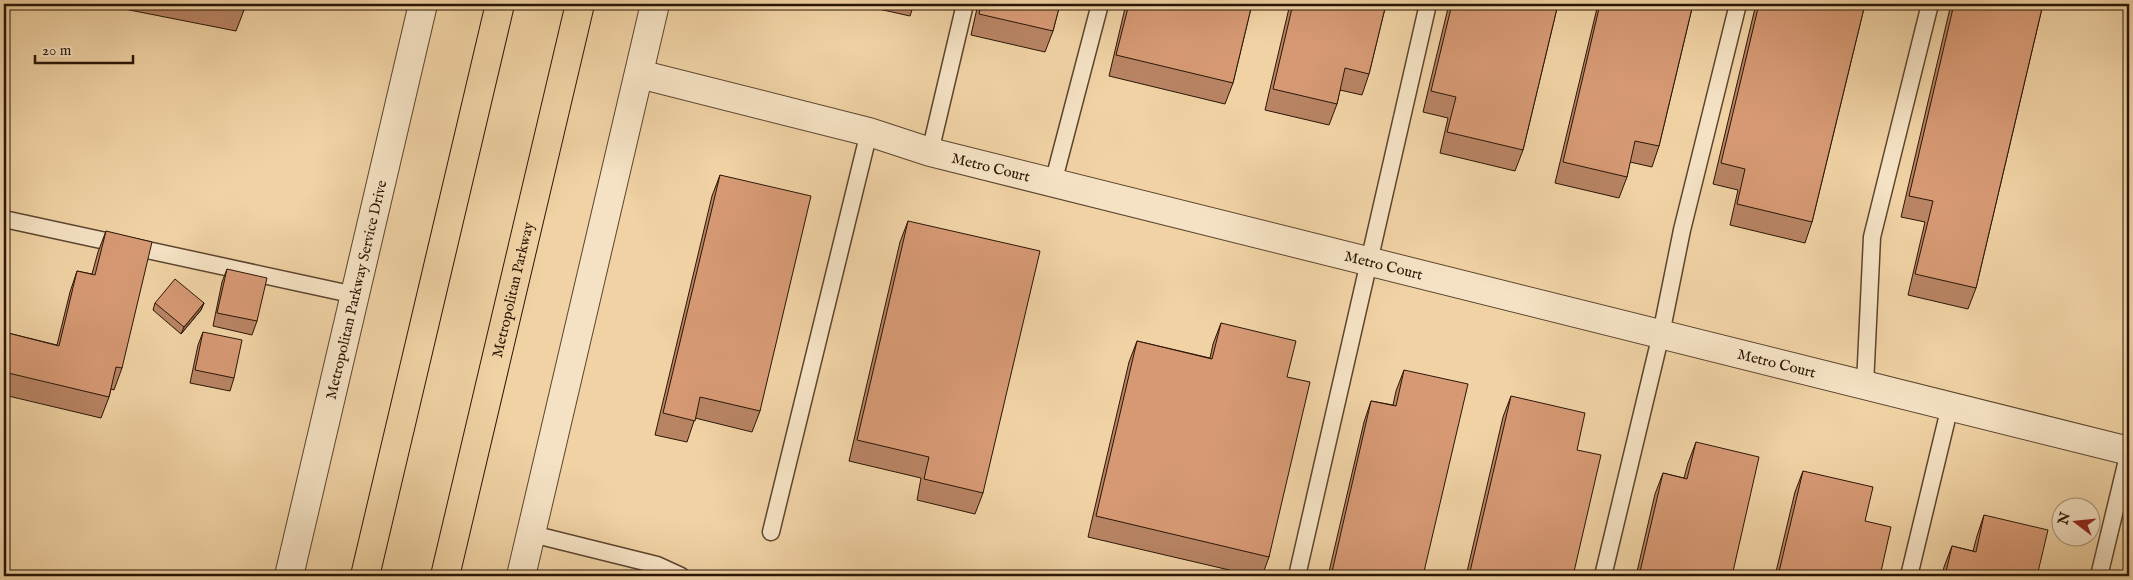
<svg xmlns="http://www.w3.org/2000/svg" width="2133" height="580" font-family="'IM FELL English',serif">
  <rect width="100%" height="100%" fill="#f0d2a4"/>
  <filter id="stains"><feTurbulence type="fractalNoise" baseFrequency=".004" numOctaves="4"/><feColorMatrix values="0 0 0 0 .2 0 0 0 0 .09 0 0 0 0 .02 0 0 0 .5 -.17"/></filter>
  <radialGradient id="worn" r=".72"><stop offset=".6" stop-color="#630" stop-opacity="0"/><stop offset="1" stop-color="#630" stop-opacity=".3"/></radialGradient>
  <g fill="none" stroke-linecap="round" stroke-linejoin="round">
    <g stroke="#5c452e" stroke-width="19">
      <path id="lane" d="M930,152L965,4
        M1053,183L1100,4
        M4,219L355,295
        M1865,385L1872,237L1930,4
        M771,532L869,132
        M532,534L657,565L681,576
        M1297,576L1428,4
        M1603,576L1661,334L1682,230L1738,4
        M1909,576L1950,406
        M2099,576L2129,452"/>
    </g>
    <g stroke="#5c452e" stroke-width="30">
      <g id="street">
        <path id="s1" d="M639,74L869,132L930,152L2129,451"/>
        <path id="s2" d="M289,576L423,4"/>
        <path d="M521,576L655,4"/>
      </g>
    </g>
    <g stroke="#2a1606" stroke-width="30">
      <g id="primary">
        <path d="M365,576L500,4"/>
        <path id="s3" d="M445,576L580,4"/>
      </g>
    </g>
    <use href="#lane" stroke="#f5e2c4" stroke-width="16"/>
    <use href="#street" stroke="#f5e2c4" stroke-width="28"/>
    <use href="#primary" stroke="#f0d2a4" stroke-width="28"/>
  </g>
  <path fill="#b88464" stroke="#2a1606" d="M99,4H245L244,10L236,31Z
    M856,4H914L910,16Z
    M978,4H1060L1053,31L1045,52L971,35Z
    M1126,4H1252L1233,83L1225,104L1109,76Z
    M1290,4H1386L1369,74L1362,95L1340,90L1337,104L1329,125L1265,110Z
    M1449,4H1558L1523,150L1515,171L1440,153L1448,118L1423,112Z
    M1598,4H1693L1659,146L1652,167L1630,162L1627,177L1619,198L1555,183Z
    M1756,4H1865L1812,222L1805,243L1730,225L1738,190L1713,184Z
    M1951,4H2043L1976,288L1968,309L1908,295L1925,222L1901,217Z
    M720,175L760,411L752,432L695,418L687,442L655,435L712,196Z
    M908,221L983,493L975,514L917,500L921,478L849,461L900,242Z
    M106,231L122,368L114,390L111,389L109,397L101,418L4,395V332L57,345L70,292L77,271L92,274L98,252Z
    M227,269L257,321L252,335L213,326L222,282Z
    M155,303H204L201,310L181,334L153,310Z
    M1221,323L1287,377L1269,557L1262,576H1255L1088,537L1129,362L1137,341L1210,358L1213,344Z
    M203,332L234,378L230,391L190,383L198,345Z
    M1404,370L1423,576H1328L1364,422L1371,401L1393,405L1396,391Z
    M1511,396L1577,450L1573,576H1466L1503,417Z
    M1696,442L1732,576H1636L1655,494L1663,473L1684,478L1688,463Z
    M1803,471L1865,521L1880,576H1775L1795,492Z
    M1984,515L2037,576H1942L1944,567L1952,546L1973,551L1977,536Z"/>
  <path fill="#966b51" stroke="#2a1606" d="M204,303L201,310L181,334L184,327Z"/>
  <path fill="#d69974" stroke="#2a1606" d="M214,4H245L244,10Z
    M981,4H1060L1053,31L979,14Z
    M1129,4H1252L1233,83L1116,55Z
    M1293,4H1386L1369,74L1345,68L1337,104L1273,89Z
    M1452,4H1558L1523,150L1447,132L1456,97L1431,91Z
    M1600,4H1693L1659,146L1635,141L1627,177L1563,162Z
    M1759,4H1865L1812,222L1737,204L1745,169L1721,163Z
    M1954,4H2043L1976,288L1915,274L1933,201L1909,196Z
    M720,175L811,196L760,411L700,397L695,421L663,413Z
    M908,221L1040,251L983,493L924,479L929,457L857,440Z
    M106,231L152,242L122,368L116,367L109,397L4,372V332L59,346L77,271L95,275Z
    M227,269L267,278L257,321L217,313Z
    M175,279L204,303L184,327L155,303Z
    M1221,323L1296,341L1287,377L1310,382L1269,557L1096,516L1137,341L1212,359Z
    M203,332L242,340L234,378L195,370Z
    M1404,370L1468,384L1423,576H1349L1332,572L1371,401L1396,406Z
    M1511,396L1585,413L1577,450L1601,455L1573,576H1469Z
    M1696,442L1759,457L1732,576H1639L1663,473L1687,479Z
    M1803,471L1873,487L1865,521L1891,527L1880,576H1778Z
    M1984,515L2048,530L2037,576H1945L1952,546L1976,552Z"/>
  <g text-anchor="middle" dominant-baseline="central" stroke-width="4" stroke-linejoin="round" paint-order="stroke">
    <g font-size="15" fill="#2a1606" stroke="#f5e2c4">
      <text stroke="none"><textPath href="#s1" startOffset="364">Metro Court</textPath></text>
      <text stroke="none"><textPath href="#s1" startOffset="769">Metro Court</textPath></text>
      <text stroke="none"><textPath href="#s2" startOffset="294">Metropolitan Parkway Service Drive</textPath></text>
      <text stroke="none"><textPath href="#s3" startOffset="294">Metropolitan Parkway</textPath></text>
      <text stroke="none"><textPath href="#s1" startOffset="1174">Metro Court</textPath></text>
    </g>
  </g>
  <rect width="2133" height="580" fill="none" stroke="#f0d2a4" stroke-width="20"/>
  <rect x="5" y="5" width="2123" height="570" fill="none" stroke="#2a1606" stroke-width="2.5"/>
  <rect x="10" y="10" width="2113" height="560" fill="none" stroke="#2a1606"/>
  <g transform="translate(2076 522) rotate(286)"><circle r="24" fill="#f5e2c4" stroke="#a49078"/>
  <path d="M0-4L9 19L0 12L-9 19Z" fill="#8f2418"/>
  <text y="-8" font-size="14" font-weight="bold" text-anchor="middle" fill="#2a1606">N</text>
  </g>
  <path d="M35 55v8h98v-8" fill="none" stroke="#2a1606" stroke-width="2.5"/>
  <text x="42" y="55" font-size="15" fill="#2a1606" stroke="#f5e2c4" stroke-width="4" paint-order="stroke">20 m</text>
  <rect width="100%" height="100%" filter="url(#stains)"/>
  <rect width="100%" height="100%" fill="url(#worn)"/>
</svg>
